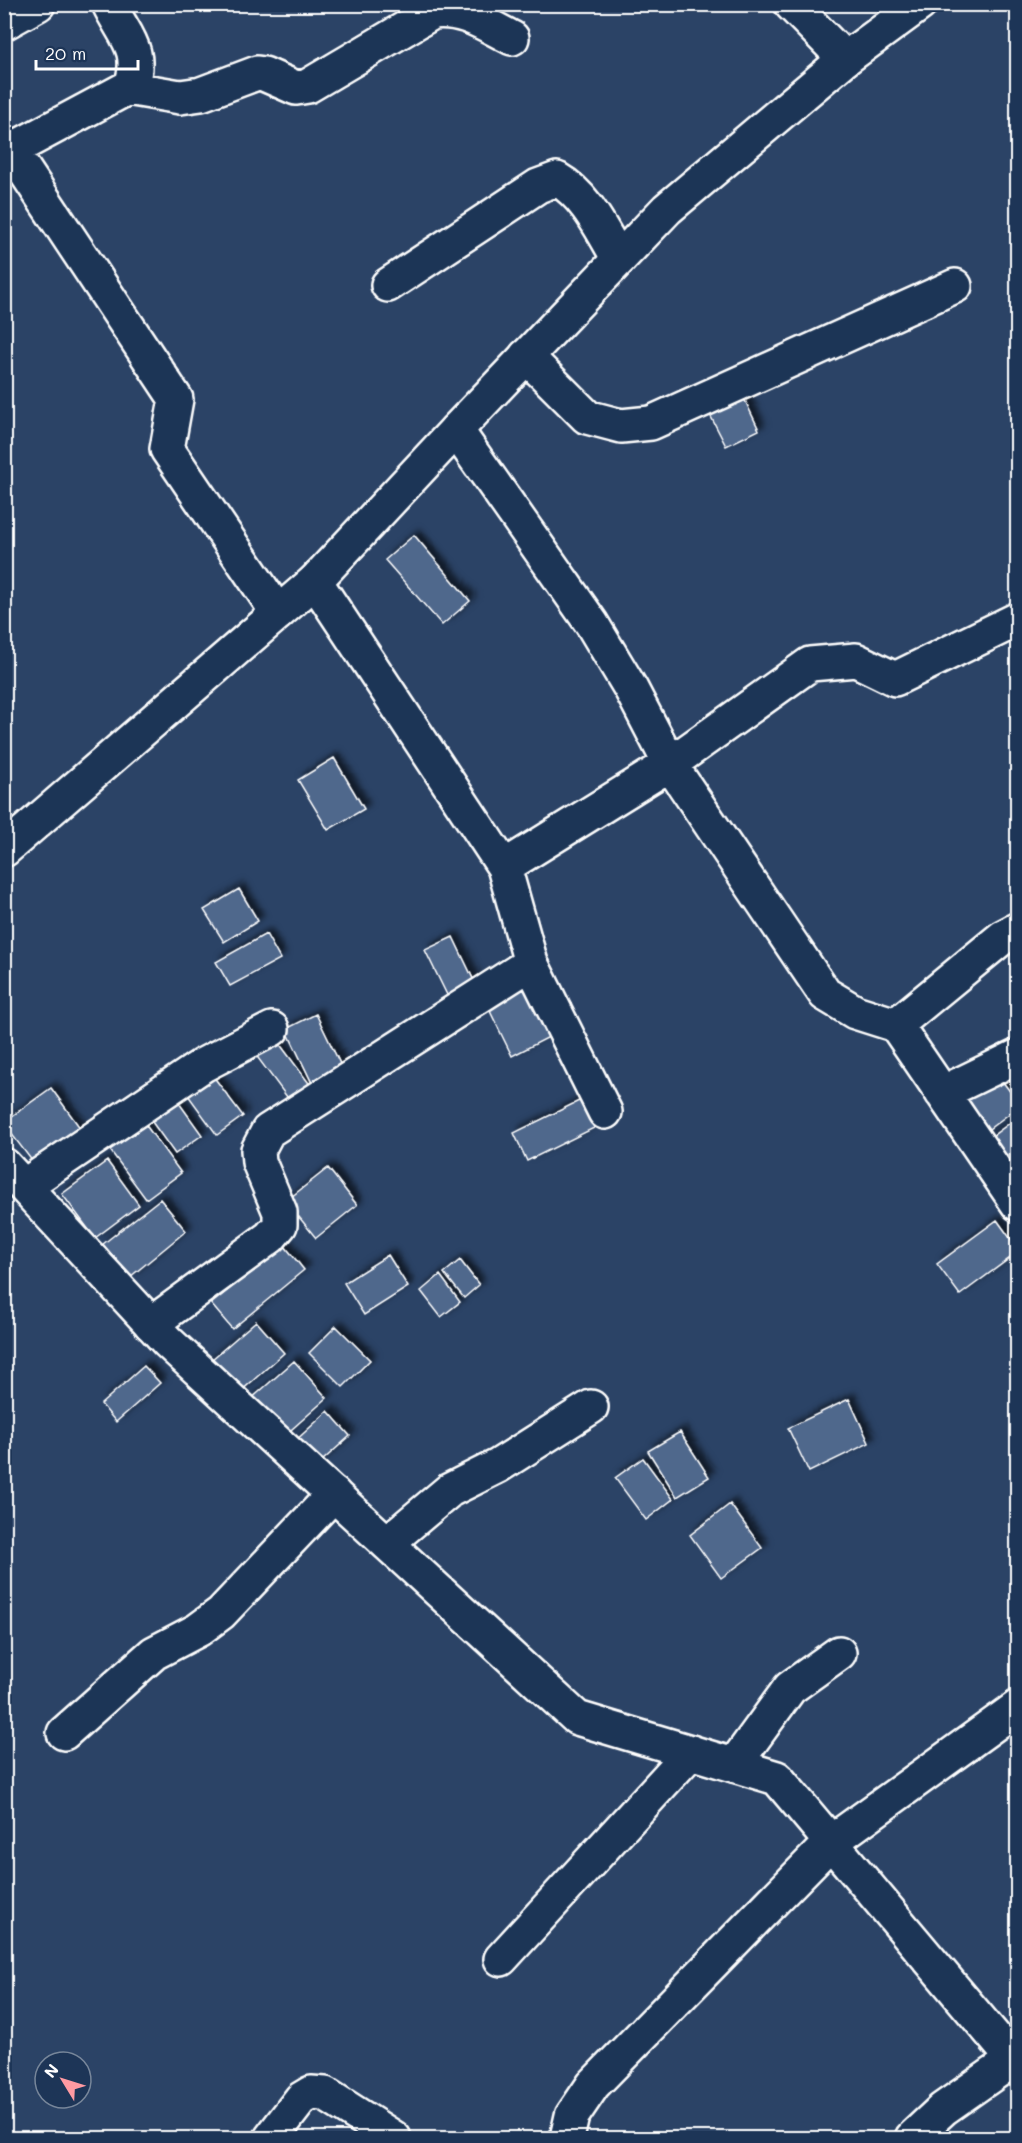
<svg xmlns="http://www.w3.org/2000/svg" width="1022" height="2143" font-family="Mali,sans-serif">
  <defs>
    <filter id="shadow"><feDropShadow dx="5.5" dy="-5.5" stdDeviation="3" flood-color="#0009"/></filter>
  </defs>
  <rect width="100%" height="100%" fill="#2b4366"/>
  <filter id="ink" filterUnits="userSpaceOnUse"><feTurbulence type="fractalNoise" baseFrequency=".0167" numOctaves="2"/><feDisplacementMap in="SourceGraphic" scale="12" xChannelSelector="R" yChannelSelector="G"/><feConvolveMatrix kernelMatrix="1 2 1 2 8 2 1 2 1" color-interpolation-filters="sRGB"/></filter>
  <g filter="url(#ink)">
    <path fill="#50678c" stroke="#fff" stroke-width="1.5" filter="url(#shadow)" d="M739,388L759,430L726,446L705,405Z
      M414,535L470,601L442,625L385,560Z
      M334,758L364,809L328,830L298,780Z
      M239,889L258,921L224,942L204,910Z
      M266,934L280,959L230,986L216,962Z
      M453,937L476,985L449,999L425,950Z
      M524,987L549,1037L512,1056L487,1005Z
      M316,1014L343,1070L313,1085L286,1029Z
      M273,1035L314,1090L293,1105L252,1050Z
      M993,1069L1018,1102V1107L981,1135L954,1099Z
      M210,1072L243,1116L217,1135L185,1091Z
      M51,1088L86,1136L39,1170L4,1124V1122Z
      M174,1096L202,1135L175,1154L147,1115Z
      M581,1100L594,1128L527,1161L514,1133Z
      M139,1116L181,1173L146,1199L104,1142Z
      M1018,1117V1161L1007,1168L987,1140Z
      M107,1161L139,1205L95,1238L62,1194Z
      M328,1168L357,1205L316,1238L286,1201Z
      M160,1199L186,1231L130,1277L103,1244Z
      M997,1220L1018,1249V1252L960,1295L937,1264Z
      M284,1245L304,1270L232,1329L211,1304Z
      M388,1255L408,1287L364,1315L344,1283Z
      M460,1260L479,1285L464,1298L444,1273Z
      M440,1275L460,1302L441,1317L421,1291Z
      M256,1321L284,1353L232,1399L203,1367Z
      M336,1326L370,1360L343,1387L309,1353Z
      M294,1361L327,1398L283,1437L250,1400Z
      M144,1366L160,1383L116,1422L101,1404Z
      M849,1399L869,1443L809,1472L788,1428Z
      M328,1411L350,1436L314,1468L293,1443Z
      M680,1432L709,1477L677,1497L648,1451Z
      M643,1458L673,1499L646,1520L615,1478Z
      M730,1504L762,1548L721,1578L690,1535Z"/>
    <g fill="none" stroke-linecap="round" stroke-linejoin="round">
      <g stroke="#fff" stroke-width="38">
        <path id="street" d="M791,4L845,59
          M4,23L38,4
          M127,88L180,97L201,94L257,73L264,74L296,88L308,86L433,12C463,8 486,25 512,38
          M11,150L176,399L167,449L278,613
          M4,154L131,86C144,49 124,36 109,4
          M388,285L538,186L557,179C587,196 602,231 619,259
          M526,356L587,417L621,426L651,423L955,286
          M456,430L592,624L631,689L670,764L825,994L855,1012L896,1025L1018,1204
          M315,581L504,867L531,963L605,1112
          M504,867L670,764L810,664L856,660L895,679L1018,619
          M896,1025L1003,937L1018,929
          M942,1093L1018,1056
          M24,1186L203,1065L272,1029
          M151,1324L270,1237L280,1225V1212L259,1162L258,1150L268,1131L531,963
          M387,1543L450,1490L498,1466L591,1407
          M64,1733L154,1653L198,1630L221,1613L334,1494
          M734,1765L790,1688L839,1653
          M501,1959L691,1752
          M271,2138L301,2099L311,2093L325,2094L394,2138
          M567,2138L572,2116L593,2085L831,1842L1018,1707
          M912,2138L943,2109L1013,2060"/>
      </g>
      <g stroke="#fff" stroke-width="38">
        <path id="secondary" d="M4,850L315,581L456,430L667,209L845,59L920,4
          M4,1165L168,1342L577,1718L777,1778L1018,2065"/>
      </g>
      <use href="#street" stroke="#1d3557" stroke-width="33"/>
      <use href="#secondary" stroke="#1d3557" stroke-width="33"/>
    </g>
  </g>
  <rect width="1022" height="2143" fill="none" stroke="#1d3557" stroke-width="24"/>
  <rect x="12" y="12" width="998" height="2119" fill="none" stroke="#fff" stroke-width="2" filter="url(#ink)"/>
  <g transform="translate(63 2080) rotate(308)"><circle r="28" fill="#1d3557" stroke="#77869a" stroke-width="1.5"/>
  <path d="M0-4.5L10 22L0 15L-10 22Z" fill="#ff9aa2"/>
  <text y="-9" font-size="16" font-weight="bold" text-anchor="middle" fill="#ffffff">N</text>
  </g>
  <path d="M36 60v9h102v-9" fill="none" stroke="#ffffff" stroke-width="3"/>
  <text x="45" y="60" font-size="18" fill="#ffffff" stroke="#1d3557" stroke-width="4.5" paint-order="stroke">20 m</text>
</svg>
